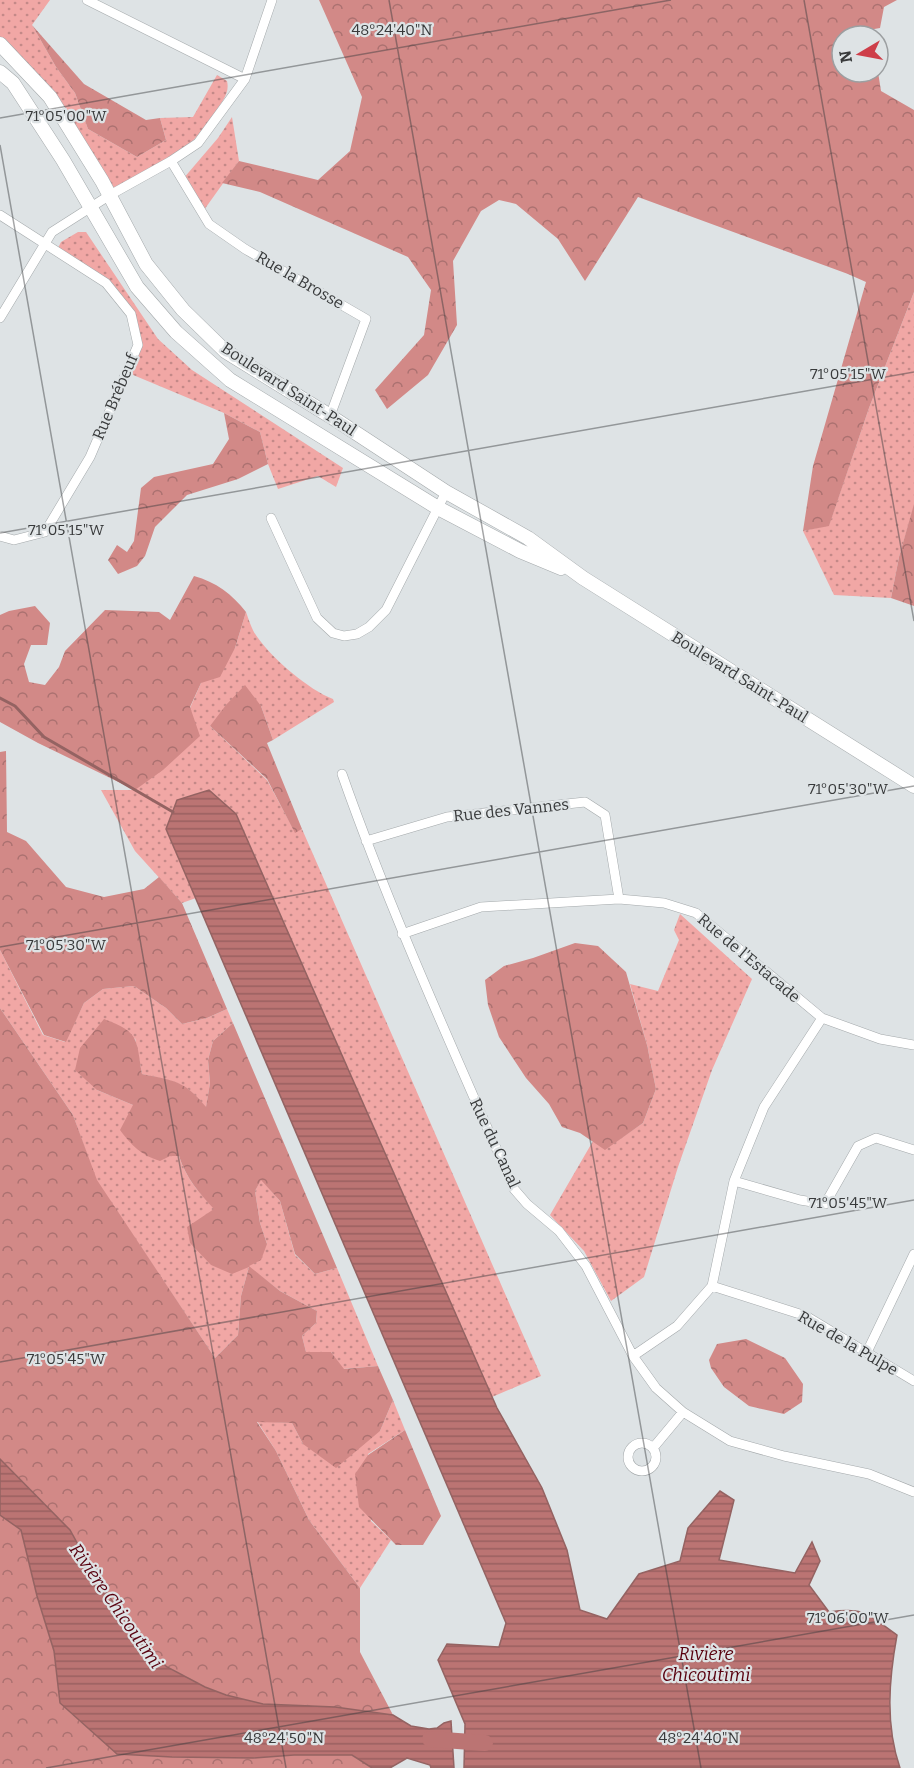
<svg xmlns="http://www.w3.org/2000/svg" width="914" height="1768" font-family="Bitter,serif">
  <defs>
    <pattern id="grass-dots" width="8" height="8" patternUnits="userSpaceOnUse" patternTransform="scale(1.5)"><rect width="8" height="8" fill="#f1a7a5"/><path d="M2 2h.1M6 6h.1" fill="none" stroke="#c48988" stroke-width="1.8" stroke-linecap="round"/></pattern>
    <pattern id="forest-crowns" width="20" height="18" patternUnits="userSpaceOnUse" patternTransform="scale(1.5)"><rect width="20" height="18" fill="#d28987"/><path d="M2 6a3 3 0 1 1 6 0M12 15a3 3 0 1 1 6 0" fill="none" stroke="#ab7170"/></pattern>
    <pattern id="water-rules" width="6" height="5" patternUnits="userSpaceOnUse" patternTransform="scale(1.5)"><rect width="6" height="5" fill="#bb7473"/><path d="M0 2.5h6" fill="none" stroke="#996060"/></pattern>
  </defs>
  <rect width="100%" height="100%" fill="#dee3e5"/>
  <path fill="url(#grass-dots)" d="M0,0H50L32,25L56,67L75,93L88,129L137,157L166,140L160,118L193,117L217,75L227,81C230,93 222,101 216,111C208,122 200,135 189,144C168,163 140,174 115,187H107L0,39Z
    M232,117L239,161L204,210L183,179L218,138Z
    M78,232H86L158,339L192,370L343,468L336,487L318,476L278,489L268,464L260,432L224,413L126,372L138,345L131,314L106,283L58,248L61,242Z
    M914,292V506L899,557L891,598L834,595L803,531L829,525L869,408Z
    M246,612C249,620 252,631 258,638C273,659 309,690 333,699L334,702L273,740L261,706L210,726L267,780L295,832L302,829L541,1376L492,1397L236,814L177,800L166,829L196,898L182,903L135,851L101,790H135L190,708L201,683L235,648Z
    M680,914L752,979L712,1070L678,1167L644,1277L611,1301L584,1251L550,1215L593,1141L605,1149L643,1123L656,1089L647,1045L630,984L658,991L679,940L674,930Z
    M0,950L43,1035L65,1042L84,1003L103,989L134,986L166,1008L182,1024L207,1018L227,1009L233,1023L213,1041L208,1060L210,1083L206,1108C184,1080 175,1082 142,1074L135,1038L97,1090L133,1105L170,1156H179C193,1200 231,1220 267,1244L260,1223L255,1191L261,1179L280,1201L295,1255L315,1274L337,1268L378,1366L343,1369L331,1352H306L302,1336L316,1323L317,1311L280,1291L249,1267L241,1296L238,1335L215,1358L96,1180L73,1115L0,1008Z
    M393,1400L405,1430L368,1454L371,1521L391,1540L360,1588L309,1520L276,1451L257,1421L292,1423L303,1444L380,1431Z"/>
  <path fill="url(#forest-crowns)" d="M319,0H897L884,7L880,28L863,31L862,36H842V72H878L881,91L914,110V292L869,408L829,526L803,531L813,466L866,282L848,274L638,197L585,281L558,239L516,204L499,200L481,211L453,261L457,325L428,375L387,409L375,390L424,335L431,290L408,257L260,192L222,183L239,161L318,180L350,151L362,97Z
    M32,25L84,84L146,120L160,118L166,140L137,157L88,129L75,93L56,67Z
    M224,413L260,432L268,464L238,479L187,495L155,527L145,556L137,566L118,574L108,560L117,545L127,552L134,541L141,488L154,477L213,464L229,439Z
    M914,504V606L891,598L899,557Z
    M194,576C216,582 232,594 246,612L235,648L220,677L201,683L190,707L200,736L163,770L135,790L38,743L0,722V615L9,611L35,606L50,623L47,645H31L24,664L29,682L45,685L59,667L65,651L105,610L159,612L170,620Z
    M245,685L261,706L273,740L267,743L302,829L295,833L267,779L210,726L226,705Z
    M6,751L7,832L26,841L66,887L104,897L144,889L159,877L182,903L227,1009L207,1018L182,1024L166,1008L134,986L103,989L84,1003L66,1042L44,1035L0,950V752Z
    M575,943L598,946L626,972L647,1045L656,1089L643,1123L605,1150L580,1133L562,1127L549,1104L526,1078L499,1037L488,1005L485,980L504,966L533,958Z
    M0,1008L73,1115L97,1180L215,1358L238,1335L241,1296L249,1267L232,1274L211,1265L190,1243L187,1227L214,1209C199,1193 186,1178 179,1156H170L160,1161C141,1155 132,1146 120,1130L133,1105L97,1090L75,1070L80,1048L104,1019C140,1032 136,1039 142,1074C175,1081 184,1080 206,1107L210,1083L208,1060L213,1041L233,1023L337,1268L315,1274L295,1254L280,1201L261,1180L255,1191L260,1223L267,1244L261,1260L249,1266L280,1291L317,1311L316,1323L302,1336L306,1352H331L344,1369L378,1366L393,1400L380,1431L336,1468L303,1444L292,1423L257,1422L276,1451L309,1520L360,1588V1652L393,1715L335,1707L263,1704L226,1695L205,1687L167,1667L143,1646L97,1577L70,1530L0,1459Z
    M746,1339L785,1358L803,1384L802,1402L784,1414L749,1406L724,1387L711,1368L709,1360L717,1344Z
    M405,1430L441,1516L423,1545H396L359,1507L355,1474L368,1455Z
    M0,1514L22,1529L37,1596L54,1651L60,1703L117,1754L172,1757L253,1758L294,1755H352L372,1768H0Z"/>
  <path fill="url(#water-rules)" stroke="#946362" stroke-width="1.5" d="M209,790L236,814L497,1408L542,1488L567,1550L580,1610L607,1619L639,1574L680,1561L688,1528L720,1491L734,1500L719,1560L795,1573L812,1542L820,1561L809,1585L829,1612C866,1607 867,1614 897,1635C889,1679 885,1724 900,1768H464L465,1724L438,1660L447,1644L499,1647L506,1623L166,829L177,800Z
    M0,1459L70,1530L96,1577L143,1646L167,1667L205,1687L226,1695L263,1704L335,1707L393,1715L411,1726L429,1729L437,1728L444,1723L451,1721L454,1768H431L430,1765L407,1758L390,1768H372L352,1755H294L253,1758L172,1757L117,1754L60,1703L54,1651L37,1596L21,1530L0,1515Z"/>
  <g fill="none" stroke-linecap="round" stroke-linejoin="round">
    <path stroke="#946362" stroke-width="3" d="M0,698L15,706L44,737L173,812"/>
    <path stroke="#bb7473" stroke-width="16" d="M430,1739L485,1743"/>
    <g stroke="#a4a9ab" stroke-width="10">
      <path id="minor" d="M87,0L245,79
        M171,161L209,224L245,249L366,319L330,416
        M0,215L106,283L131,314L138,345L90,457L45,532L14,540L0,536
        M0,318L52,232L110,195L171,161L198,143L245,79L272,0
        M271,518L317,618L333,633L344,636L357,634L369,627L386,610L446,492
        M342,774C392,916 454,1051 514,1189L527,1204L559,1231L586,1266L633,1356L656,1388L683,1412L730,1441L784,1456L869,1474L914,1492
        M366,841L447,817L585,802L605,815L619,899
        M402,934L481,907L619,899L664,903L696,913L822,1018L880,1039L914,1045
        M734,1181L800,1200L825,1204L858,1146L876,1138L914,1150
        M712,1286L806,1316L914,1381
        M867,1352L914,1254
        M633,1356L677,1326L712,1286L734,1181L764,1107L822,1018
        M628 1457a14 14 0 1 1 28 0a14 14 0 1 1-28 0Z
        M653,1448L683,1412"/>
    </g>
    <g stroke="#a4a9ab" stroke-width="15">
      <path id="secondary" d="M0,44L50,97L102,181L146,264L183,310L225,351L330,416L446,492L528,538L583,578L914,786
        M0,72L13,83L63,160L137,287L176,332L230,380L438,508L520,551L561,568"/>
    </g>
    <use href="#minor" stroke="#fff" stroke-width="9"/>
    <use href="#secondary" stroke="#fff" stroke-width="14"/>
  </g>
  <path fill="none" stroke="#383a3b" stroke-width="1.5" stroke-opacity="0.45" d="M389,0L701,1768M804,0L914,621M0,118L671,0M0,145L286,1768M0,533L914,372M0,947L914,786M0,1362L914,1200M46,1768L914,1615"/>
  <g text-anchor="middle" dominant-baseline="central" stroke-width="4.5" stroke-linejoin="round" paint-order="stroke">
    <g font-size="16" fill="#383a3b" stroke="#dee3e5">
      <text transform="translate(300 280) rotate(30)">Rue la Brosse</text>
      <text transform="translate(289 389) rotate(33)">Boulevard Saint-Paul</text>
      <text transform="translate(115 397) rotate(-67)">Rue Brébeuf</text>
      <text transform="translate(740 677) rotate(32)">Boulevard Saint-Paul</text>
      <text transform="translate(511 810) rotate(-6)">Rue des Vannes</text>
      <text transform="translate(749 958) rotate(40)">Rue de l'Estacade</text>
      <text transform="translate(495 1143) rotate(65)">Rue du Canal</text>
      <text transform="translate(848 1343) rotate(30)">Rue de la Pulpe</text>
    </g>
    <g font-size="18" font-style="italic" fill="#58000e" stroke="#dee3e5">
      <text transform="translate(116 1606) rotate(55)">Rivière Chicoutimi</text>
      <text x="706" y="1654">Rivière<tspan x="706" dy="21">Chicoutimi</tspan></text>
    </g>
  </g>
  <g font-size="15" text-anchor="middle" fill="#383a3b" stroke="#dee3e5" stroke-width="4.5" stroke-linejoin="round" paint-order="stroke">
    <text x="392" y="35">48°24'40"N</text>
    <text x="66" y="121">71°05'00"W</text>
    <text x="848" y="379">71°05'15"W</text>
    <text x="66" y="535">71°05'15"W</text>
    <text x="848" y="794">71°05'30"W</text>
    <text x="66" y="950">71°05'30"W</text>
    <text x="848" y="1208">71°05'45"W</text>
    <text x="66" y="1364">71°05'45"W</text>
    <text x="848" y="1623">71°06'00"W</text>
    <text x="284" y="1743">48°24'50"N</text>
    <text x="699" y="1743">48°24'40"N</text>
  </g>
  <g transform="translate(860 54) rotate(260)"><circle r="28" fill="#dee3e5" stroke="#9c9fa1" stroke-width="1.5"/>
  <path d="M0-4.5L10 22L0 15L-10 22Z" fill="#ce3e49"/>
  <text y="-9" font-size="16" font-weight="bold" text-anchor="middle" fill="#383a3b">N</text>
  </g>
</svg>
